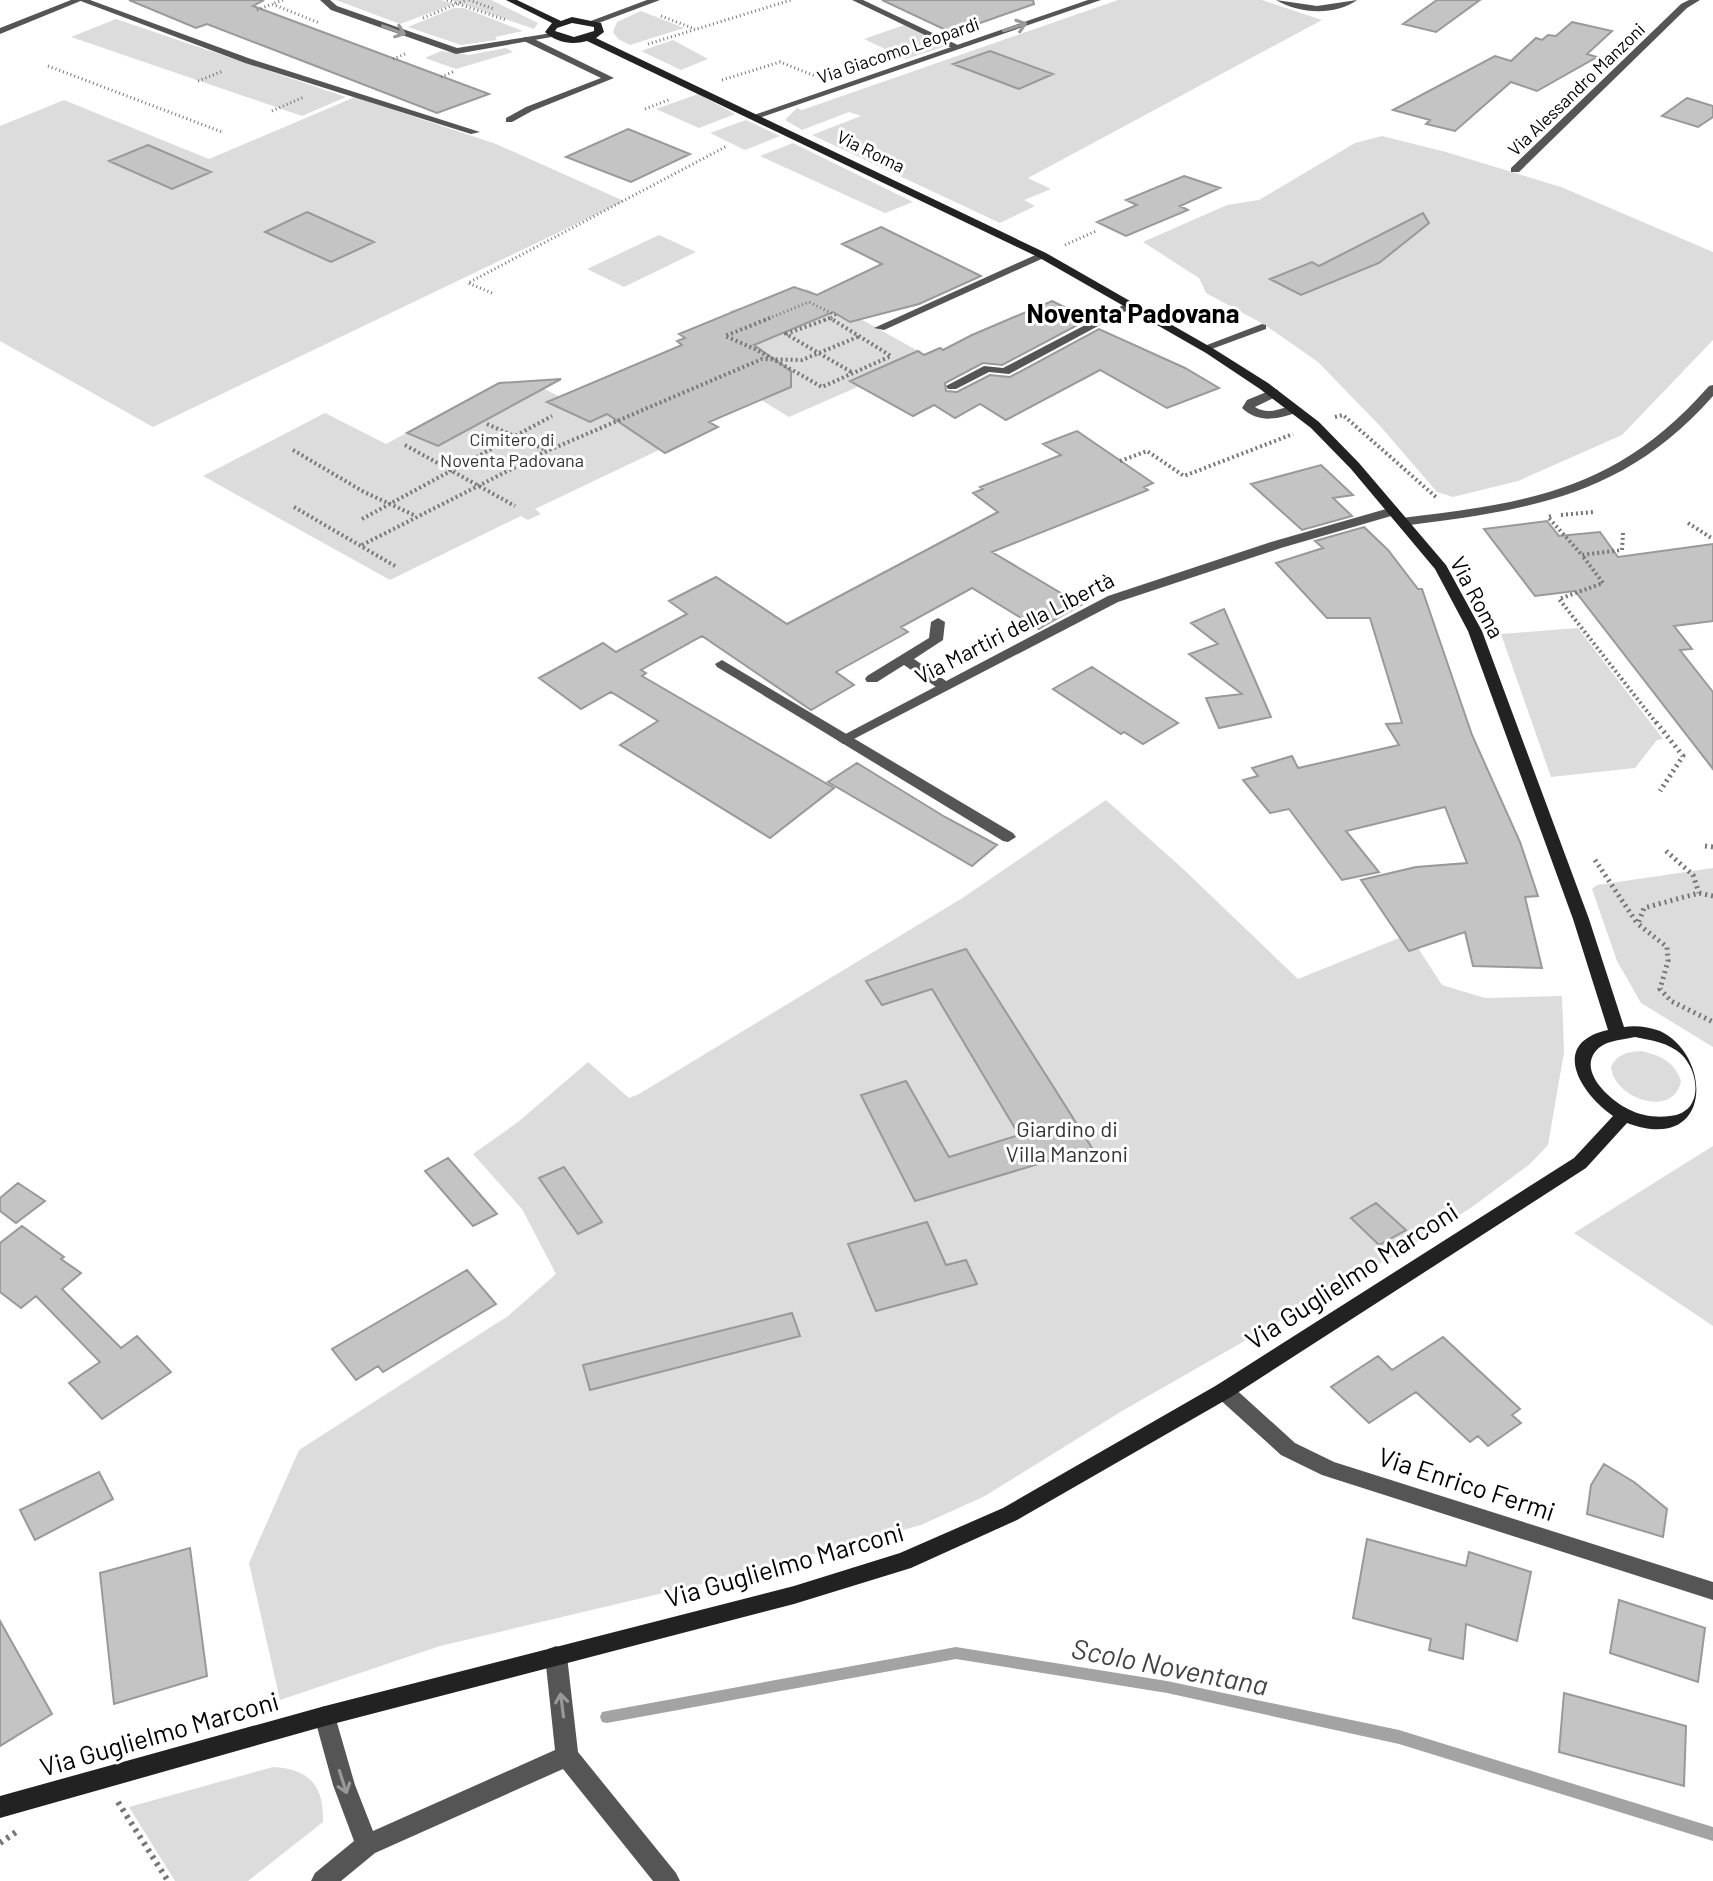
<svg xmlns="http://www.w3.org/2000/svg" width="1713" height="1881" font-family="Barlow,sans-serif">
  <rect width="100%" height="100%" fill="#fff"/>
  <path fill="#dcdcdc" d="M336,0H441L454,4L400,24Z
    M451,0H491L538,23L534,29Z
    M1118,0H1262L1322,20L1028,178L1051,189L1024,200L1035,206L1000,223L812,135L861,116L849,112L802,130L785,120L797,108L802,110Z
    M454,8H464L523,31L495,37L497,40L461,45L408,27Z
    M641,11L684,28L630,45L618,39L613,32L617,22Z
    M116,19L346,97L302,116L71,37Z
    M904,25L949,45L906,59L864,39Z
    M673,40L708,59L681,70L641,51Z
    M506,48L513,52L456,69L425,58L441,51L469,55Z
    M698,94L735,114L699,128L656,109Z
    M355,97L496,144L624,201L153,427L0,341V126L64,100L209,159Z
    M746,120L780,136L745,150L710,133Z
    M1382,136L1446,152L1561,187L1713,252V340L1622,435L1518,481L1453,497L1437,492L1381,427L1318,362L1265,325L1206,293L1199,278L1143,242L1227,205L1259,200L1355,143Z
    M793,143L913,202L885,213L760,156Z
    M659,235L696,252L624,287L587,269Z
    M807,289L918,351L919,360L789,417L761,400L711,422L718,427L665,453L659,450L535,509L541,514L528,520L521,516L390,580L203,476L325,413L386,444L499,383L529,381L566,400L682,345L677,341L685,338L679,334L733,314L729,311Z
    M1578,628L1663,739L1657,740L1635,768L1551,777L1501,634Z
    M1106,800L1181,867L1298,979L1409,934L1442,985L1485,998L1562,996L1564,1052L1548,1145L1530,1164L1472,1207L1402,1251L1122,1411L985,1496L921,1525L735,1576L440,1646L280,1700L249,1563L299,1450L508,1316L556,1274L522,1209L473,1154L518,1122L588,1062L629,1098L639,1094L964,897Z
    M1713,868V1047L1641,1003L1617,961L1592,889L1597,885Z
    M1641,1051C1660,1055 1675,1062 1681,1081C1674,1119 1614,1099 1611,1067C1617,1054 1627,1052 1641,1051Z
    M1713,1146V1326L1574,1233Z
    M273,1767C310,1769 324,1786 323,1822L248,1881H175L129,1807Z"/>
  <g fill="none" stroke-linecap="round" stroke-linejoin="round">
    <path fill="#a3a3a3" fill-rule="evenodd" d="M956,1647L1167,1681L1399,1730L1713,1827V1841L1399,1744L1167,1693L956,1659L607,1723L602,1722L600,1717L602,1712L607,1711Z"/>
  </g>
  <path fill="#c4c4c4" stroke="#999" stroke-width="2" d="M129,0H264L253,6L489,94L437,113L207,24L196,28Z
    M882,0H1033L1034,4L952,33Z
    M1437,0H1480L1436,32L1403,24Z
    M1572,22L1612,31L1587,54L1597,57L1537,91L1511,82L1455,131L1426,124L1430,120L1393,110L1495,56L1511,61L1536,38L1542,40L1548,35L1556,36Z
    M990,51L1053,74L1019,89L953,64Z
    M1687,98L1713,106V117L1698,127L1662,116Z
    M628,129L690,154L631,182L566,157Z
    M148,145L211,172L172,189L109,161Z
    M1184,176L1220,188L1180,206L1188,210L1126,236L1097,222L1137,205L1126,200Z
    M307,212L374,242L331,262L265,232Z
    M1423,213L1429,223L1379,263L1301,295L1270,279L1312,262L1319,266Z
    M881,227L981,276L919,304L850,322L833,312L754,345L791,371V387L709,422L718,427L665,453L607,414L590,422L547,402L682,345L677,341L685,338L679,334L794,287L817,295L882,264L842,244Z
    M1052,301L1089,319L1002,365L983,363L945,383L946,391L957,392L990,375L1010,377L1099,329L1185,368L1219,388L1167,408L1100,370L1006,420L980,404L955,418L934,405L913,416L850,381L918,351L924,355L940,348L943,350L972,335Z
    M561,379L438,446L407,433L499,383Z
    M1077,431L1153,483L1144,487L1148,490L992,552L1081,605L1042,627L1039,629L972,588L901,627L908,632L836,672L854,685L811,710L702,636L641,670L646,673L642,676L834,788L770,838L620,745L658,721L611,692L581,709L539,678L603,643L616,652L687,614L669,601L716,577L787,624L998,512L973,493L983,489L980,487L1061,455L1043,444Z
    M1321,465L1353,495L1333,498L1352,516L1302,530L1251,484Z
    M1547,521L1559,536L1600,532L1618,557L1713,544V621L1674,626L1692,649L1680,650L1713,692V769L1575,591L1535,596L1484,529Z
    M1364,527L1388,550L1418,589H1422L1472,735L1520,842L1538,896L1525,897L1542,968L1473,966L1465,932L1409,951L1361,880L1416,867L1467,863L1445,807L1346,831L1379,872L1342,880L1289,809L1270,813L1243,780L1258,776L1252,768L1292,756L1298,768L1399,745L1386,724L1402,723L1370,618H1327L1276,563L1323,548L1315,541Z
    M1224,609L1271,717L1219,728L1206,698L1242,694L1189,654L1218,644L1191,623Z
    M1092,667L1178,723L1143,744L1124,732L1121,734L1053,689Z
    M857,763L945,817L997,845L972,866L828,782Z
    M966,949L1092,1148L915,1201L861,1095L906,1081L949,1157L1019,1135L932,989L882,1005L866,981Z
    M448,1158L497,1214L473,1226L425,1171Z
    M564,1167L602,1222L578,1234L539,1178Z
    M18,1183L45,1201L16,1223L0,1211V1198Z
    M1376,1203L1406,1230L1379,1245L1351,1218Z
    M927,1222L946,1265L966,1260L977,1284L876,1311L848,1244Z
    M22,1226L64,1257L61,1259L81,1273L62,1289L121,1348L137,1336L171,1372L102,1419L69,1383L100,1362L36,1296L21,1308L0,1292V1243Z
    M467,1270L496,1304L383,1372L378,1366L356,1380L332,1349Z
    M792,1313L800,1336L590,1390L583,1365Z
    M1443,1337L1520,1409L1512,1415L1521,1423L1488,1446L1478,1436L1470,1442L1416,1392L1369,1423L1331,1387L1378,1356L1392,1370Z
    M1604,1464L1634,1482L1667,1509L1663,1537L1587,1514L1591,1485Z
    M99,1472L113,1499L35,1540L20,1510Z
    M1367,1539L1466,1566L1469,1552L1531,1572L1517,1641L1466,1624L1463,1659L1429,1650L1431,1639L1353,1618Z
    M190,1548L207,1676L114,1704L100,1573Z
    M1619,1600L1705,1628L1698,1682L1610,1653Z
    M0,1621L52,1714L0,1746Z
    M1564,1693L1686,1726L1684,1786L1559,1752Z"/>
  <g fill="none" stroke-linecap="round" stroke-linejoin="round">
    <path stroke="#777" stroke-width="3" stroke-dasharray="1 3" stroke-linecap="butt" d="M283,0L272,4L319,23
      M447,0L506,20
      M469,0L494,9
      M257,10L272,4
      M661,16L695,29
      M423,18L466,0
      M648,44L791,0
      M393,59L405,54
      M48,66L222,132
      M441,77L455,71
      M722,80L780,62L815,76
      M198,81L223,71
      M645,109L671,99
      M272,111L304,97
      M1065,245L1096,231
      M492,293L468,283L727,146
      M765,320L809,302L835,315L830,318L833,320
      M825,320L830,318"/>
    <path stroke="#777" stroke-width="4" stroke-dasharray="2 3" stroke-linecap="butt" d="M770,318L725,336L755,349L822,387L891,356L830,318
      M830,318L786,334L853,373
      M1335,417L1343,415L1437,498
      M487,424L546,450
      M405,445L515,506
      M293,450L364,492L416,516
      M1120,461L1147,451L1184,476L1293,434
      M294,507L395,566
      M1561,515L1593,512
      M1551,516L1548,517L1582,555
      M362,519L552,416
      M1688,523L1713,539
      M1623,533L1622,550L1582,555L1603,583L1559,599L1657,724
      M362,545L547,451L762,359L802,360L860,336"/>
    <path stroke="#777" stroke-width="5" stroke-dasharray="2 4" stroke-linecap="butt" d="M1656,722L1683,756L1660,791
      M1705,846L1713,847
      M1666,851L1693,875L1699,893
      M1595,860L1637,923
      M1713,896L1699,893L1644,908L1638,924L1667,947L1668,961L1660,989L1671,1001L1713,1022"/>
    <path stroke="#777" stroke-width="6" stroke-dasharray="3 5" stroke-linecap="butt" d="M118,1802L168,1881
      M0,1843L19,1830"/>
    <path fill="#555" fill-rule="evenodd" d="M78,0H90L251,59L480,132L471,134L245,63Z
      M852,0H863L962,47L954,49Z
      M524,37H530L614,78L532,111L512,122H506V118L526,107L601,78L524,41Z
      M1042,252L1047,255L1046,257L884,330L874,328Z
      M1262,324L1266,325V329L1209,350L1199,348Z
      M1274,389L1278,390V396L1255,407C1271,417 1282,405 1298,406V412C1278,419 1259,424 1242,408L1247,400Z
      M938,618L945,622L943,640L914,659L949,683L951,686L949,689H939L904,665L877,682H867L865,679L867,676L929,638L931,622Z
      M722,660L1013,833L1016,837L1008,842L1003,841L717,667L715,664Z"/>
    <path fill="#555" fill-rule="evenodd" d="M71,0H83L0,34V28Z
      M320,0H330L337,6L457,48L552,33L557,36L456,54L331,10Z
      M647,0H660L596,24L588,22Z
      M1088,0H1101L759,118L751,116Z
      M1276,0L1317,6L1357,0C1335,16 1299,14 1276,0Z
      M1689,0H1700L1687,8L1519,172H1511V168L1681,4Z
      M1129,302L1139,304L1009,374L989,372L956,389H948L946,386L984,366L1003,368Z
      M1713,385V396C1624,497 1529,510 1402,526L1396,522L1402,518C1533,502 1617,490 1709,386Z
      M1393,507L1398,508V514L1281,548L1118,602L848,742L843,744L836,739L1108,596L1271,542Z
      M1224,1383L1231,1385L1295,1443L1334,1462L1713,1582V1600L1322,1475L1281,1455L1217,1397L1214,1391L1217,1385Z
      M556,1646L564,1649L567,1656L578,1752L676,1873L680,1881H653L563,1769L375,1853L341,1881H311L315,1873L354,1841L333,1785L314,1716L317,1709L325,1706L333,1709L355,1785L373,1831L555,1750L545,1656L548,1649Z"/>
    <path fill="#222" fill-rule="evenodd" d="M506,0H517L561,21L572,17L601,23L604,32L596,38L1046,253L1214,349L1268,383L1319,422L1359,463L1446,565L1482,631L1589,919L1624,1027C1637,1025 1648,1027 1660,1031C1713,1056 1713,1155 1627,1123L1586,1168L1231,1397L1017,1520L911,1568L794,1604L325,1726L0,1818V1796L325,1706L794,1586L900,1553L1003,1508L1217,1385L1574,1158L1613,1116C1580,1093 1549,1043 1608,1030L1573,919L1468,631L1435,569L1351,469L1311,428L1260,389L1206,353L1038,257L587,41C572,45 557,43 545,32L552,23ZM572,23L594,27V31L574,37L555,31L557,28ZM1635,1037C1651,1040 1669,1043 1681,1054C1700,1072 1704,1113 1670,1116C1657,1118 1641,1116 1628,1109C1611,1101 1579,1073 1595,1052C1604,1040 1622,1040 1635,1037Z"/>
  </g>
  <defs><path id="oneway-shaft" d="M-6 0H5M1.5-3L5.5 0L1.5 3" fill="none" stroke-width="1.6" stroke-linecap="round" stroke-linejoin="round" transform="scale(2)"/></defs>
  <g stroke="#999">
    <use href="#oneway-shaft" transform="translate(1015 27) rotate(-18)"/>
    <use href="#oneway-shaft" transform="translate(394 30) rotate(20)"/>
    <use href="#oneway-shaft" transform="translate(562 1705) rotate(-97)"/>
    <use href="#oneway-shaft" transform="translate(343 1782) rotate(72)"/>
  </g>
  <g text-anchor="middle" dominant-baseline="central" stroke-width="6" stroke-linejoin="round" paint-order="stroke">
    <g font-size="18" fill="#000" stroke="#fff">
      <text transform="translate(898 50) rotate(-19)">Via Giacomo Leopardi</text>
      <text transform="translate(1576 89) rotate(-44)">Via Alessandro Manzoni</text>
      <text transform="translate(871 151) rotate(26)">Via Roma</text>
    </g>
    <g font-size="18" fill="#333" stroke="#fff">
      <text x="512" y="439">Cimitero di<tspan x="512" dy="21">Noventa Padovana</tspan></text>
    </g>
    <g font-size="22" fill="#000" stroke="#fff">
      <text transform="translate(1478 597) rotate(62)">Via Roma</text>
      <text transform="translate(1014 627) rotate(-27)">Via Martiri della Libertà</text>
    </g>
    <g font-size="22" fill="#333" stroke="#fff">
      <text x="1067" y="1128">Giardino di<tspan x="1067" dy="25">Villa Manzoni</tspan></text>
    </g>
    <g font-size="26" font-weight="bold" fill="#000" stroke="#fff">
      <text x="1133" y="312">Noventa Padovana</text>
    </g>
    <g font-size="26" fill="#000" stroke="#fff">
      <text transform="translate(1351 1275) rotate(-33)">Via Guglielmo Marconi</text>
      <text transform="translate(1467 1483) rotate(18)">Via Enrico Fermi</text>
      <text transform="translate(784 1564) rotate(-16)">Via Guglielmo Marconi</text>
      <text transform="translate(159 1733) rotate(-16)">Via Guglielmo Marconi</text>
    </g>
    <g font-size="28" font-style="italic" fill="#444" stroke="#fff">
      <text transform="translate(1170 1666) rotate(11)">Scolo Noventana</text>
    </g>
  </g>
</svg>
